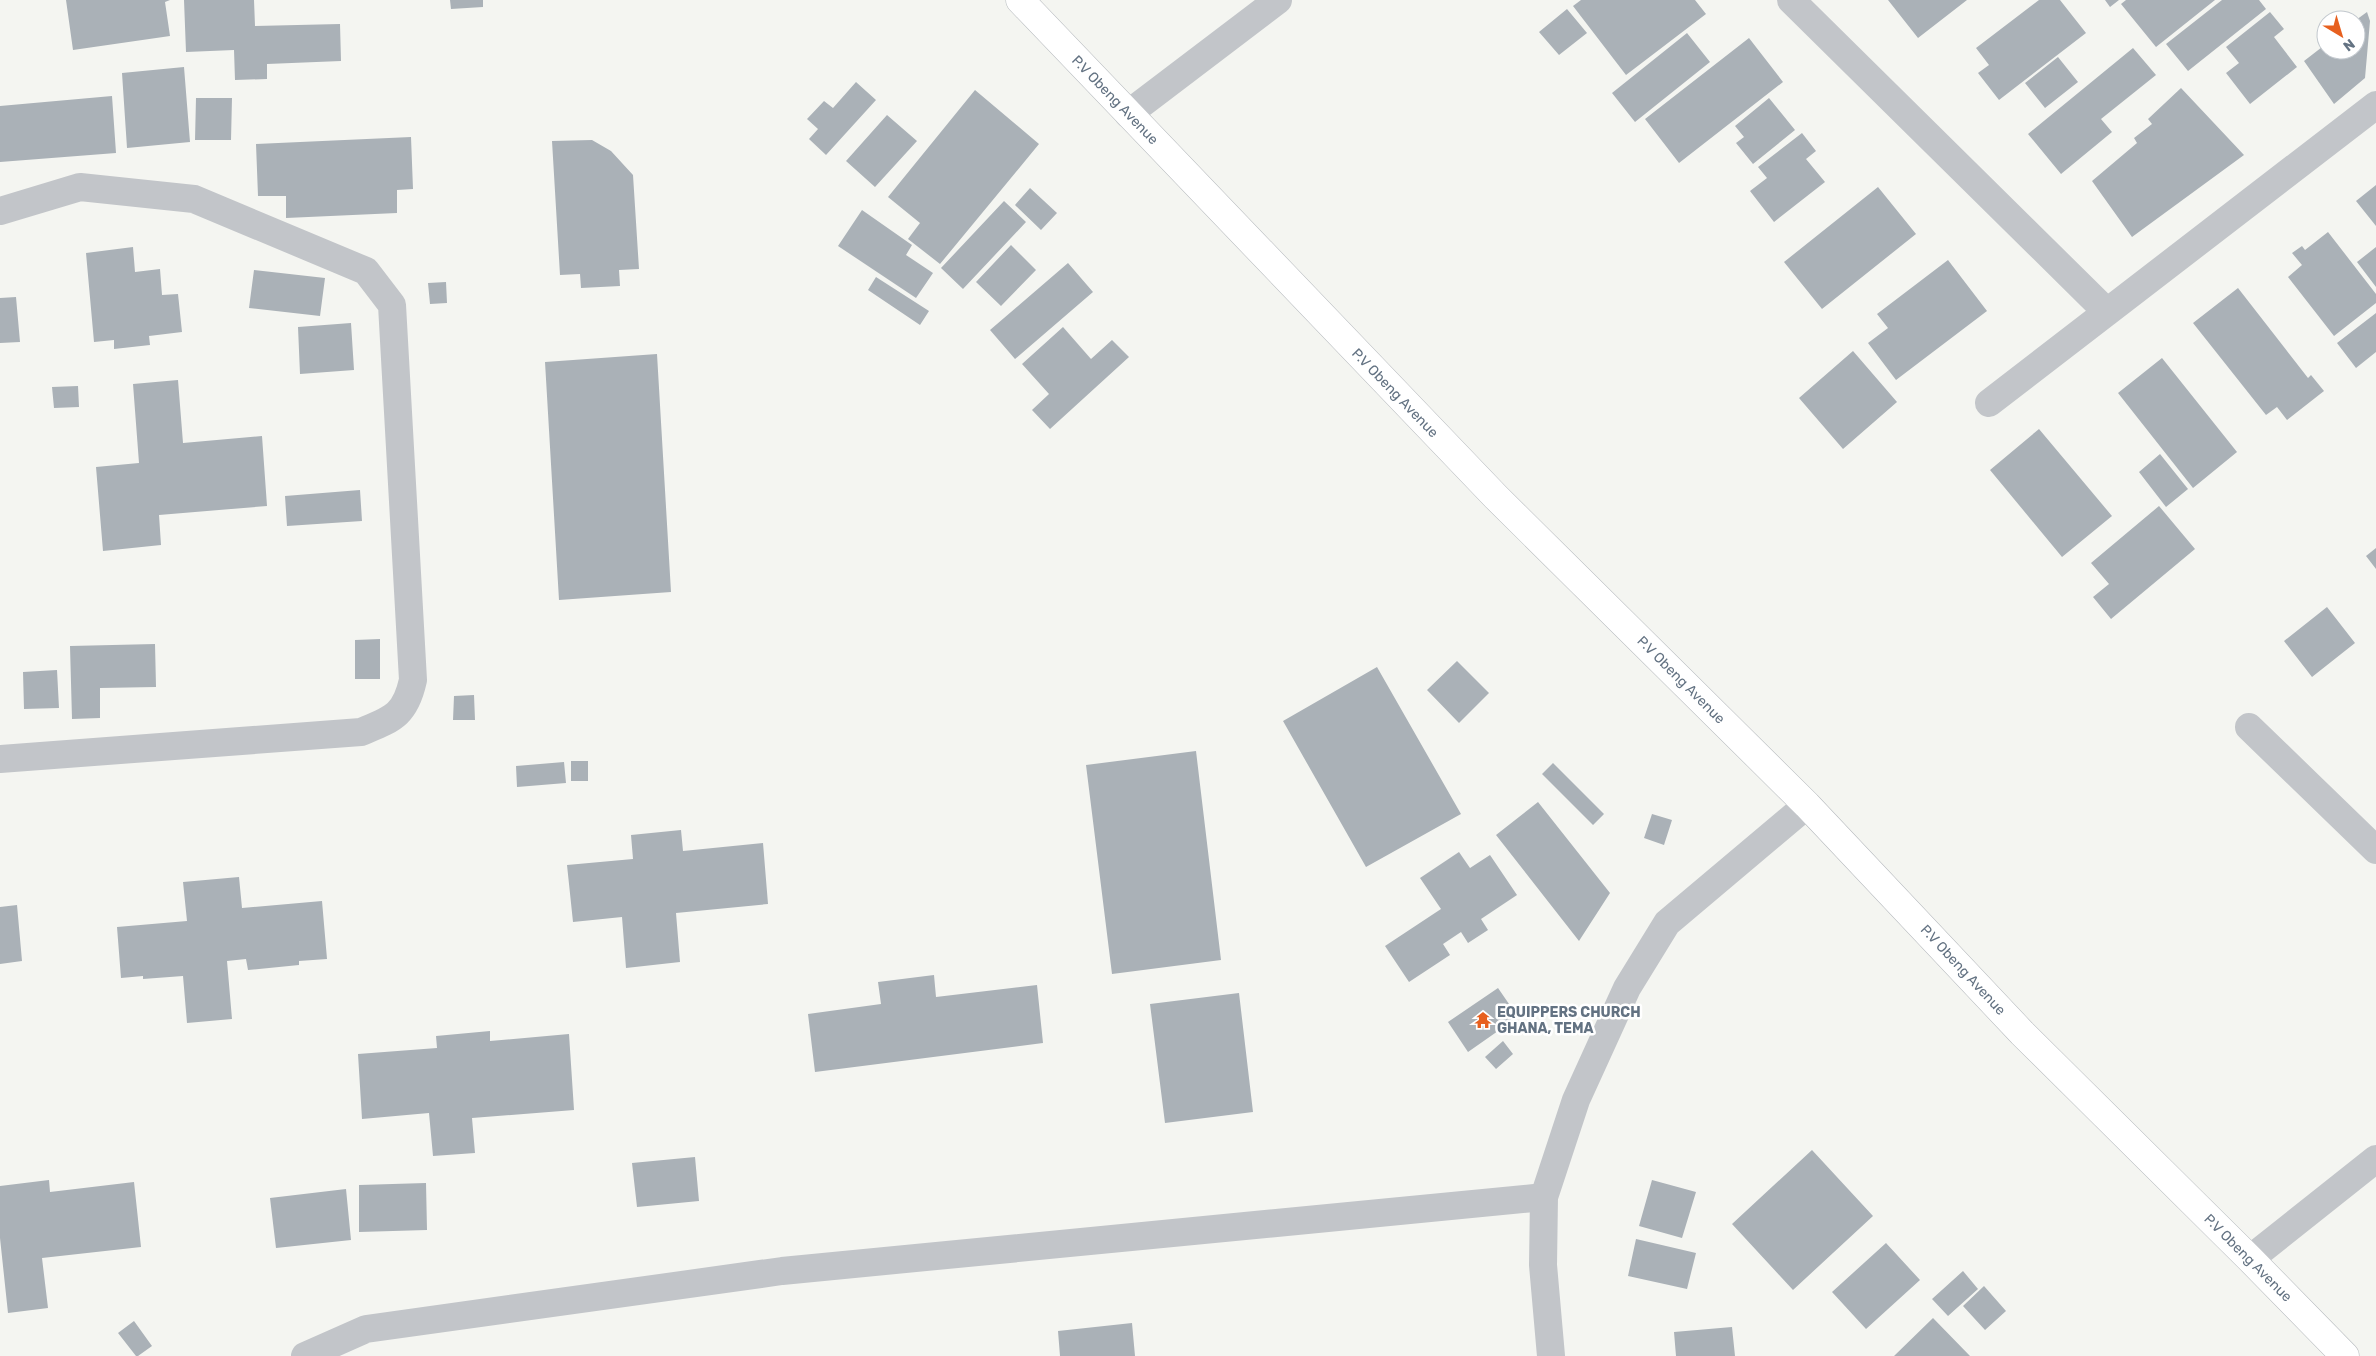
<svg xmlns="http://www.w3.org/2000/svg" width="2376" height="1356" font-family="Rubik,sans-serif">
  <rect width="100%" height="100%" fill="#f4f5f1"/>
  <path fill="#aab1b7" d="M66,0H170L165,2L170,36L73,50Z
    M184,0H254L255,26L340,24L341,61L267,64V79L235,80L234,50L186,52Z
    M450,0H483V7L451,9Z
    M1581,0H1695L1706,14L1626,75L1573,6Z
    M1888,0H1967L1918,38Z
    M2039,0H2060L2086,33L1999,100L1978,73L1989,65L1976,48Z
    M2105,0H2119L2110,7Z
    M2126,0H2215L2156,47L2121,4Z
    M2222,0H2259L2266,9L2188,71L2166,44Z
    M1567,9L1587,33L1559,55L1539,32Z
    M2270,12L2284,29L2274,37L2297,67L2250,104L2226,73L2239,63L2226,47Z
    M2367,12L2370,21L2365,78L2334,104L2304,61L2326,44V50H2356V20Z
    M1687,33L1710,62L1635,122L1612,93Z
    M1749,38L1783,82L1679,163L1645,119Z
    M2133,48L2156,75L2101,119L2112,132L2061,174L2028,134Z
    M2058,57L2078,82L2045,108L2025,83Z
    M184,67L190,142L127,148L122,73Z
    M856,82L876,100L826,155L809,139L818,129L807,119L824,101L833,108Z
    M2181,88L2244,155L2132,237L2092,181L2137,143L2134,138L2152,124L2148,119Z
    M975,90L1039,144L940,264L908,239L920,223L888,197Z
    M112,96L116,153L0,162V106Z
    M196,98H232L231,140H195Z
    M1769,98L1795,130L1753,164L1736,143L1744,137L1735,126Z
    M887,115L917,141L875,187L846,161Z
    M1802,133L1816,151L1806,159L1825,182L1774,222L1750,191L1767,178L1758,167Z
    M411,137L413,189L397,190V213L286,218V196H258L256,144Z
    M592,140L611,151L633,175L639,269L619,270L620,286L581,288L580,274L560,275L552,141Z
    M2376,185V226L2356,201Z
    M1878,187L1916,234L1822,309L1784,262Z
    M1030,188L1057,213L1041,230L1015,205Z
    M1004,201L1026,222L963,289L941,268Z
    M862,210L912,245L906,255L933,273L916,298L838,246Z
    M2328,232L2376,294V303L2334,336L2288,277L2302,265L2292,253L2302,246L2305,250Z
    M1011,245L1036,270L1001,306L976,282Z
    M133,247L135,272L160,269L162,295L178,294L182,332L149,336L150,345L114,349V340L94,342L86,253Z
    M2376,247V287L2357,262Z
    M1948,260L1987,311L1896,380L1868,343L1888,328L1877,314Z
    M1068,263L1093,292L1015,359L990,330Z
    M254,270L325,278L320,316L249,308Z
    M876,277L929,311L920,325L868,290Z
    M446,282L447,303L430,304L428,283Z
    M2238,288L2308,378L2311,375L2324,391L2287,420L2277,407L2266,415L2193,323Z
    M16,297L20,342L0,343V298Z
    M2376,313V352L2356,368L2337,343Z
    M351,323L354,370L300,374L298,327Z
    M1063,327L1091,359L1112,340L1129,357L1050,429L1032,410L1049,394L1022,364Z
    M1853,351L1897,402L1843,449L1799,398Z
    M657,354L671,592L559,600L545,362Z
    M2162,358L2237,452L2193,488L2118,393Z
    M178,380L183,443L262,436L267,506L159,515L161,545L103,551L96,467L139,463L133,384Z
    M78,386L79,407L54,408L52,387Z
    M2039,429L2112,516L2062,557L1990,470Z
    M2160,454L2188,489L2166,507L2139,472Z
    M360,490L362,521L287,526L285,496Z
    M2159,506L2195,549L2111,619L2093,597L2109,584L2091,563Z
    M2376,548V569L2366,556Z
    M2327,607L2355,643L2312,677L2284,641Z
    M380,639V679H355V640Z
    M155,644L156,687L100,688V718L72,719L70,646Z
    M1457,661L1489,693L1459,723L1427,690Z
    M1377,667L1461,814L1366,867L1283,721Z
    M57,670L59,708L24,709L23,672Z
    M474,695L475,720H453L454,696Z
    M1196,751L1221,960L1112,974L1086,765Z
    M571,761H588V781H571Z
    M564,762L566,783L517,787L516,766Z
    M1553,763L1604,814L1593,825L1542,774Z
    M1538,802L1610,893L1579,941L1496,835Z
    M1652,814L1672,820L1664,845L1644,838Z
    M681,830L683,851L763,843L768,904L676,913L680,962L626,968L622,917L573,922L567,865L633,859L631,835Z
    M1459,852L1470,868L1490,855L1517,895L1481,919L1488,930L1468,943L1461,932L1443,944L1450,955L1409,982L1385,946L1441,909L1420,878Z
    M239,877L242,908L322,901L327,959L299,961V965L248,970L246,959L227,961L232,1019L187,1023L183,976L143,979V976L121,978L117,927L187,921L183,882Z
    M17,905L22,961L0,964V907Z
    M934,975L936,997L1037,985L1043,1043L815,1072L808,1014L881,1004L878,982Z
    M1498,988L1518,1017L1468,1052L1448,1022Z
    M1239,993L1253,1112L1165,1123L1150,1004Z
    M490,1031V1041L569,1034L574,1110L472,1118L475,1153L433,1156L429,1113L362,1119L358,1054L437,1048L436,1036Z
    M1503,1041L1513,1054L1496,1069L1485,1057Z
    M1812,1150L1873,1216L1793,1290L1732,1224Z
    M695,1157L699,1201L637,1207L632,1163Z
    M49,1180L50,1192L134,1182L141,1247L42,1258L48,1308L8,1313L0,1238V1186Z
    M1652,1180L1696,1192L1682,1238L1639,1226Z
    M426,1183L427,1230L359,1232V1185Z
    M346,1189L351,1240L276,1248L270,1198Z
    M1636,1239L1696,1253L1687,1289L1628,1276Z
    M1886,1243L1920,1280L1866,1329L1832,1292Z
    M1963,1271L1978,1289L1948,1316L1932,1299Z
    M1984,1286L2006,1311L1985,1330L1963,1306Z
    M1933,1318L1970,1356H1894Z
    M134,1321L152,1346L138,1356H136L118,1333Z
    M1132,1323L1135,1356H1060L1058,1331Z
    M1732,1327L1735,1356H1676L1674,1332Z"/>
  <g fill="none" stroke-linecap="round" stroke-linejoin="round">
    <g stroke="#b5b9bd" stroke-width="29">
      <path id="major" d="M1020,0L1496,497L1807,805L2022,1033L2250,1259L2345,1356"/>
    </g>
    <path stroke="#c2c5c9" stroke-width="28" d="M1791,0L2107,312
      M1128,114L1278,0
      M0,211L80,187L194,199L366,271L392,305L413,680C405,716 392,719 361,732L0,759
      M1989,403L2376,105
      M2249,727L2376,850
      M2250,1259L2376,1159
      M305,1356L366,1329L782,1271L1544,1197
      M1551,1356L1543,1265L1544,1197L1576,1100L1627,988L1667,923L1807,805"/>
    <use href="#major" stroke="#fff" stroke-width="28"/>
  </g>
  <defs>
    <g id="temple-bare" transform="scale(1.35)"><path d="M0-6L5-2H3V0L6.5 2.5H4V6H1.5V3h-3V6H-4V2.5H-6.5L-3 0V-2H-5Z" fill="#e7601f" stroke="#fff" stroke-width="2.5" paint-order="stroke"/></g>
  </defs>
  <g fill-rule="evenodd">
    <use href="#temple-bare" x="1483" y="1020"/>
  </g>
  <g text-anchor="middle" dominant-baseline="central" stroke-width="5" stroke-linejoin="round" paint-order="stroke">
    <g font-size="14" fill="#637282" stroke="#fff">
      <text transform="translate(1115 100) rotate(46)">P.V Obeng Avenue</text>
      <text transform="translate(1395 393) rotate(46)">P.V Obeng Avenue</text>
      <text transform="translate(1681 680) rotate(45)">P.V Obeng Avenue</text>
      <text transform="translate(1963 970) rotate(47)">P.V Obeng Avenue</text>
      <text transform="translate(2248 1258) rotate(45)">P.V Obeng Avenue</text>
    </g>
    <g font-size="14" font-weight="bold" fill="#637282" stroke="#fff" text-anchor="start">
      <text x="1497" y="1012">EQUIPPERS CHURCH<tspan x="1497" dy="16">GHANA, TEMA</tspan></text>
    </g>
  </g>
  <g transform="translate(2341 35) rotate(142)"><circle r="24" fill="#ffffff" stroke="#c1c7cd"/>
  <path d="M0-4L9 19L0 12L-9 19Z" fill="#e7601f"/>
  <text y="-8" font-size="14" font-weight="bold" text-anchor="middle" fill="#637282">N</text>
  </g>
</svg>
